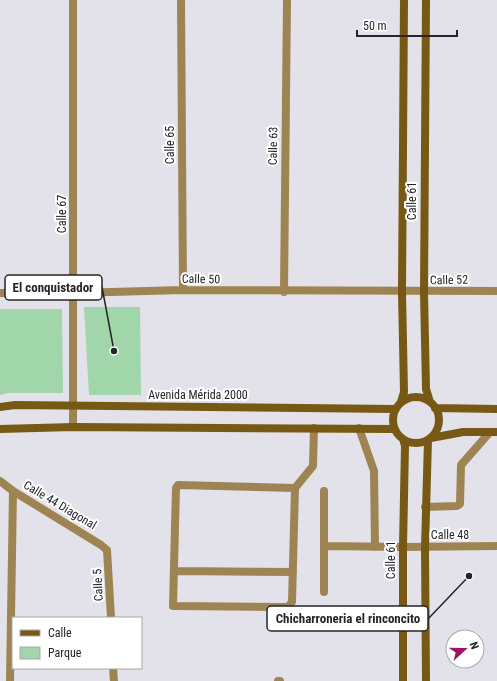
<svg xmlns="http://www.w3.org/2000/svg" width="497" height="681" font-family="'Roboto Condensed',sans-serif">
  <rect width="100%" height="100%" fill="#e3e2eb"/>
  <path fill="#a1d6aa" d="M84,307H140L141,395H89Z
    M0,309H62L63,393H8L0,395Z"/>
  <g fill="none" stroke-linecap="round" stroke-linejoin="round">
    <path stroke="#9f8453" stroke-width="8" d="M359,428L374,471L375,547
      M295,488L178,485L176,488L173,606L281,607H288L292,602L295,488L313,466L314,428
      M324,491V592
      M425,507L457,506L460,504L461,465L490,432
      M324,546L403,547
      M174,571L293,572"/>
    <path stroke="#9f8453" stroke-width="8" d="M73,0V427
      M181,0L183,290
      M284,292L287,0
      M0,293H74L183,290L497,291
      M0,481L13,491L101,545L107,550L111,618
      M403,547L497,546
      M113,668L114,681
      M10,681L13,491
      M278,681H280"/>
    <path stroke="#775814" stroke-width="8" d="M426,0L424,292L426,389L430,402
      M393 420a23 23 0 1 1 46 0a23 23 0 1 1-46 0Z
      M401,402L404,392L402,292L404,0
      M0,407L15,405L395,409
      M435,408L497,409
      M0,429L73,427L394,429
      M431,438L463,432H497
      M403,439L405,446L403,547V681
      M426,681L425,547L428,440"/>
  </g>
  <g text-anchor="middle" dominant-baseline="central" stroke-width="4" stroke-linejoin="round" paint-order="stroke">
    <g font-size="12" fill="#252428" stroke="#fff">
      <text transform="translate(170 145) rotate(-90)">Calle 65</text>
      <text transform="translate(273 146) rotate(-89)">Calle 63</text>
      <text transform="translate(412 201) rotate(-90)">Calle 61</text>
      <text transform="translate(62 214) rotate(-90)">Calle 67</text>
      <text transform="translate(201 279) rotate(1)">Calle 50</text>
      <text transform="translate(449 280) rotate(-1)">Calle 52</text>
      <text x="198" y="395">Avenida Mérida 2000</text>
      <text transform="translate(60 505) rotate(31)">Calle 44 Diagonal</text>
      <text x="450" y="535">Calle 48</text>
      <text transform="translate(391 560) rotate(-90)">Calle 61</text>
      <text transform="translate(98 585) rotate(-93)">Calle 5</text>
    </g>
  </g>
  <path fill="none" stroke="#252428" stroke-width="1.5" d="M114 351L102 287M469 576L428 619"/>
  <g fill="#252428" stroke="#fff" stroke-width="1.5">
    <circle cx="114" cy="351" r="4"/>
    <circle cx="469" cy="576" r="4"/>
  </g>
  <g fill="#fff" stroke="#252428" stroke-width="1.5">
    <rect x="5" y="275" width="97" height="25" rx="4"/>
    <rect x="267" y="606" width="161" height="25" rx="4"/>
  </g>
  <g font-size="13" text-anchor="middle" font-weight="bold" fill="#252428">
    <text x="53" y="292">El conquistador</text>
    <text x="348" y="623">Chicharroneria el rinconcito</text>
  </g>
  <rect x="12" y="617" width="130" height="52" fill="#ffffff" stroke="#a8a7a9"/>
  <rect x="20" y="630" width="20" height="6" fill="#775814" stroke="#a8a7a9"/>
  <text x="48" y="637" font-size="12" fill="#252428">Calle</text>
  <rect x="20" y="647" width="20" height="12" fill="#a1d6aa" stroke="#a8a7a9"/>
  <text x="48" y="657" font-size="12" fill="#252428">Parque</text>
  <g transform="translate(465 649) rotate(69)"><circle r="19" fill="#ffffff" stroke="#a8a7a9"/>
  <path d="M0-3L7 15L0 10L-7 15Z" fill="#9d1464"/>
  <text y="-6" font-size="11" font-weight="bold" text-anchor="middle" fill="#252428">N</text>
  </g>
  <path d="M357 30v6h100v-6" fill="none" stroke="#252428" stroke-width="2"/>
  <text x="363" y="30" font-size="12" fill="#252428" stroke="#ffffff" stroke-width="3" paint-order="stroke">50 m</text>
</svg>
